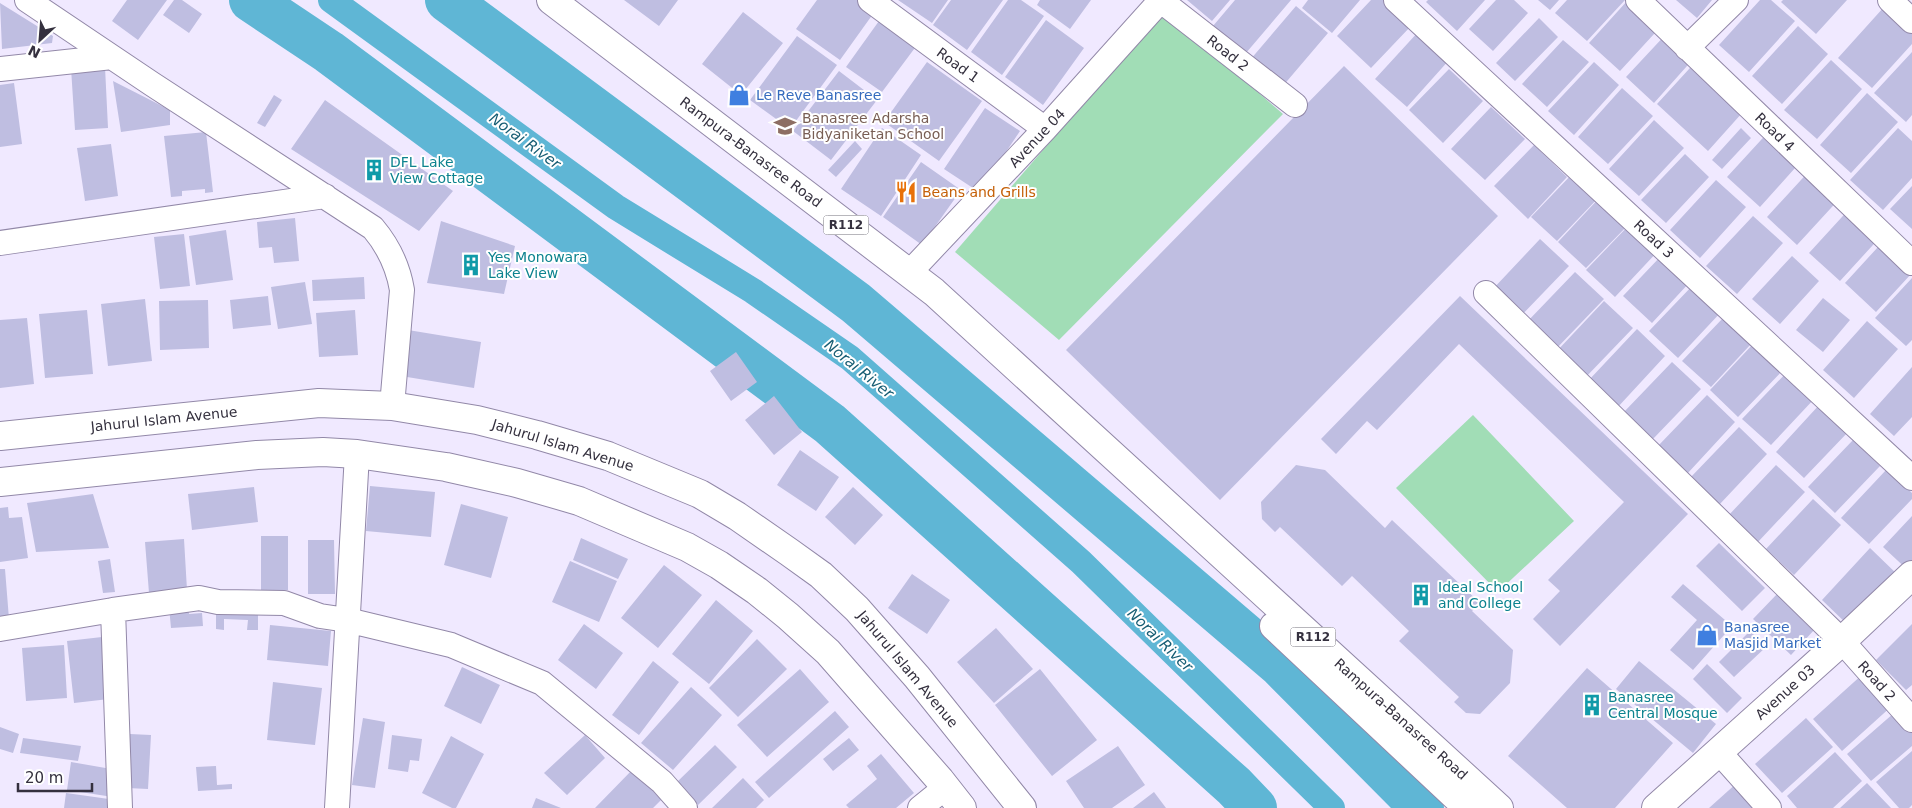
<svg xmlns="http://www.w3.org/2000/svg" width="1912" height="808" font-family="'DejaVu Sans',sans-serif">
  <rect width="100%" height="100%" fill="#f0e9ff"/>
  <path fill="#a1ddb6" d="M1164,10L1283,114L1059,340L955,252Z
    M1473,415L1574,521L1498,592L1396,488Z"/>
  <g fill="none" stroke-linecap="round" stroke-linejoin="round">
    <path stroke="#5fb6d5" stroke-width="26" d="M331,0L616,207L753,291L850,358L1081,562L1332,808"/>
    <path stroke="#5fb6d5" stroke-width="44" d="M251,0L329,52L830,424L1234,786L1255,808
      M447,0L856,303L1280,665L1422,808"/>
  </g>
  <path fill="#bfbee1" d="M127,0H167L138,40L112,21Z
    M174,0H182L202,14L189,33L163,15Z
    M624,0H678L659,26Z
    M817,0H883L840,60L796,29Z
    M898,0H948L932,23Z
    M951,0H1003L967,50L933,25Z
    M1008,0H1021L1044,16L1002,75L971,52Z
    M1040,0H1091L1070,29L1037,5Z
    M1187,0H1230L1212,21Z
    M1235,0H1291L1246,53L1213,26Z
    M1308,0H1360L1332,33L1302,8Z
    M1371,0H1383L1411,26L1371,68L1337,36Z
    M1428,0H1485L1457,31L1426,2Z
    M1496,0H1514L1528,13L1493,51L1469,29Z
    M1538,0H1559L1550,10Z
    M1567,0H1625L1587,41L1555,13Z
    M1628,0L1665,22L1620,71L1589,43Z
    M1676,0H1712L1697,18Z
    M1760,0H1771L1795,21L1749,72L1719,45Z
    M1783,0H1847L1816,34L1781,2Z
    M0,3L53,36L52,43L2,49Z
    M1296,6L1328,33L1282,87L1250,60Z
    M889,7L926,33L882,92L846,67Z
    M1884,7L1912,33V44L1872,88L1838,58Z
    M743,12L783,43L741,95L702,64Z
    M1539,18L1558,37L1515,81L1496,63Z
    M1046,20L1084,48L1043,105L1005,77Z
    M1798,26L1828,54L1782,104L1752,76Z
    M1419,31L1450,59L1407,107L1375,79Z
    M1668,32L1695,57L1654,103L1626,77Z
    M797,36L837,65L790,129L750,100Z
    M1563,40L1589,62L1547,107L1522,84Z
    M1912,52V115L1906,122L1874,93Z
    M1700,57L1751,103L1708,151L1657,104Z
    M1831,60L1862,89L1817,139L1784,110Z
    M927,62L982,101L939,161L884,122Z
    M1594,62L1619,85L1574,135L1548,111Z
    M1344,66L1498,216L1220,500L1066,350Z
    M105,67L108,128L75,130L71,68Z
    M1449,69L1483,101L1443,143L1409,110Z
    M839,71L877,100L831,160L793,131Z
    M113,81L170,110V125L121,132Z
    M14,83L22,144L0,147V85Z
    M1622,88L1653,116L1608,164L1578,137Z
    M1867,93L1898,122L1851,173L1820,145Z
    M274,95L282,100L265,127L257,123Z
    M325,100L453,191L419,231L291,149Z
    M1491,107L1525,139L1485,180L1451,149Z
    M985,108L1020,131L979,192L944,169Z
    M1654,120L1684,148L1639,196L1609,169Z
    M882,128L921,155L881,216L841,189Z
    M1741,128L1751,138L1722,169L1712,160Z
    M1772,128L1804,158L1760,207L1727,177Z
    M1898,128L1912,141V178L1883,210L1850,180Z
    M206,132L213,192L205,193V189L182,191V196L171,197L164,136Z
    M855,141L862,149L836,177L828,170Z
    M111,144L118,196L85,201L77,148Z
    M1534,145L1567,177L1528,219L1494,186Z
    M1685,154L1709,177L1666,223L1641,200Z
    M921,162L961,190L922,245L883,217Z
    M1812,168L1842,196L1797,245L1767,217Z
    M1574,172L1600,196L1557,241L1531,217Z
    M1716,180L1746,207L1700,258L1670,230Z
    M1912,186V229L1890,209Z
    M1602,195L1631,222L1586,268L1558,242Z
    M1852,206L1883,234L1840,281L1809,253Z
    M1753,216L1783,243L1737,294L1706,266Z
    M295,218L299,261L274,263L272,247L259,248L257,222Z
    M441,221L515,246L504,294L427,283Z
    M1631,223L1659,250L1615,297L1586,270Z
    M226,230L233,280L196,285L189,236Z
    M184,234L190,286L160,289L154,237Z
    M1889,235L1912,273L1876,312L1845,283Z
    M1540,239L1569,266L1520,317L1492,290Z
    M1661,256L1689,283L1652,323L1623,296Z
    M1792,256L1819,281L1780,324L1752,299Z
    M1575,272L1604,299L1555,350L1526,323Z
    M364,277L365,299L313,301L312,280Z
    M1912,278V340L1906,346L1875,318Z
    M305,282L312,324L278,329L271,287Z
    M1694,284L1722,311L1678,358L1649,331Z
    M268,296L271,325L233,329L230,300Z
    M1460,296L1688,514L1560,646L1533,619L1560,591L1548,580L1624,502L1459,344L1377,430L1367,421L1336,454L1321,439Z
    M1823,298L1850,320L1823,352L1796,330Z
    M145,299L152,361L108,366L101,304Z
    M208,300L209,348L160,350L159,301Z
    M1604,301L1633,328L1584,379L1556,352Z
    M87,310L93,374L45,378L39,314Z
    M355,310L358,355L319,357L316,313Z
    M27,318L34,384L0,388V320Z
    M1723,318L1751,344L1711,387L1682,361Z
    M1867,321L1898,349L1854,398L1823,370Z
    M1637,329L1665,356L1617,408L1588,381Z
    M408,330L481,342L474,388L401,376Z
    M1754,343L1783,370L1738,417L1710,390Z
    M736,352L757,382L731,401L710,371Z
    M1672,362L1701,389L1652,440L1623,413Z
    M1912,367V417L1894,436L1870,414Z
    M1787,372L1815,398L1771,445L1742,419Z
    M1707,395L1735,422L1687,474L1658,446Z
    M774,396L802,432L774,455L745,420Z
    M1820,404L1849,431L1804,478L1776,452Z
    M1739,427L1767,454L1719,505L1690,478Z
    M1853,440L1880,466L1835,513L1808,487Z
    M800,450L839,477L816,511L777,485Z
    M1296,465L1325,470L1385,528L1392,520L1480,603L1472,611L1513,650L1510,683L1480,714L1466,713L1454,702L1459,697L1399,641L1409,631L1352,576L1342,586L1280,527L1275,532L1262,519L1261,502Z
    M1776,465L1805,492L1757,543L1728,516Z
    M1887,469L1912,493V499L1869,544L1841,518Z
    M370,486L435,492L431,537L366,531Z
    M254,487L258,522L192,530L188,494Z
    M853,487L883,515L855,545L825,517Z
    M93,494L109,548L36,552L27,503Z
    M1813,499L1841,525L1794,575L1766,549Z
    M461,504L508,517L491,578L444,565Z
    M8,507L9,518L22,517L28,558L0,562V508Z
    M1912,516V572L1911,573L1883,547Z
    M261,536H288V590H261Z
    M581,538L628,559L618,579L573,560Z
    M184,539L187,590L149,593L145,542Z
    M308,540H334L335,594H308Z
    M1719,543L1765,588L1742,611L1696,566Z
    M1870,548L1899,576L1850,627L1822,600Z
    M110,559L115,592L103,593L98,561Z
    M570,561L617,581L599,622L552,602Z
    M664,565L702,595L658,648L621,618Z
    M0,569H5L9,619L0,620Z
    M912,574L950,600L927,634L888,608Z
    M1683,584L1732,626L1693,670L1670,650L1697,620L1671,597Z
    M1778,593L1815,629L1791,655L1753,619Z
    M716,600L753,631L709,684L672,654Z
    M188,606L189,614L202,613L203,626L171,628L169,607Z
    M216,614L258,615V630H247L248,620L224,619V630L216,629Z
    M584,624L623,653L596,689L558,660Z
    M1912,624V685L1906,690L1876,660Z
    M270,625L331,631L328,666L267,660Z
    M996,628L1033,669L994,703L957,662Z
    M1750,631L1766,647L1734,677L1719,662Z
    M102,637L109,699L74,703L67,641Z
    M757,639L787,669L738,717L709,688Z
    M64,645L67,698L26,701L22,648Z
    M653,661L679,682L639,735L612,715Z
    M1639,661L1716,724L1693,753L1616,689Z
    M1707,664L1742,698L1727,713L1693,679Z
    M462,667L500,685L481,724L444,706Z
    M1587,668L1673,743L1615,808H1567L1508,756Z
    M800,669L829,702L767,757L737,725Z
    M1040,669L1097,740L1052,776L995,705Z
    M1864,673L1893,705L1842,751L1813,719Z
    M273,682L322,688L315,745L267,740Z
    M691,687L722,715L673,770L641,743Z
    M835,711L849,727L769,798L755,782Z
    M1894,713L1912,733V746L1871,781L1847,754Z
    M363,718L385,722L375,788L352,785Z
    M1806,718L1833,747L1782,793L1755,764Z
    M0,727L19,734L13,753L0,749Z
    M130,734L151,735L148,789L127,788Z
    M392,735L422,739L419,761L410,760L408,772L388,769Z
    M585,735L605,758L567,795L544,773Z
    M451,736L484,754L456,808H452L422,793Z
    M23,738L81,746L78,761L20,753Z
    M849,738L859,750L833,771L823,759Z
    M715,745L737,767L698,805L676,783Z
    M1118,746L1145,785L1112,808H1084L1066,781Z
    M1912,751V805L1909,808H1899L1876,782Z
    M1835,752L1862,781L1833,808H1797L1787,796Z
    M881,754L914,793L896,808H849L846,805L877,779L867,766Z
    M71,762L117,770L113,797L67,790Z
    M216,766L217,785L232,784V789L198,791L196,767Z
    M634,768L664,797L653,808H595Z
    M743,778L764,800L756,808H712Z
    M1738,782L1762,808H1709Z
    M1867,783L1891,808H1840Z
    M1154,792L1166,808H1133Z
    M66,793L116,800L115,808H64Z
    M536,798L561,808H532Z"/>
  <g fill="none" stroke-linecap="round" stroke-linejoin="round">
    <g stroke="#9288a8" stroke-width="26">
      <path id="minor" d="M27,0L152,84L373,228C389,247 398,266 402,290L392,406
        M870,0L1045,129
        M1160,0L1295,105
        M1396,0L1912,478
        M1638,0L1912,263
        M1890,0L1912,21
        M1687,48L1736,0
        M0,69L112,57
        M0,243L325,196
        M909,273L1045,129L1161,0
        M1486,293L1842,641L1912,720
        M113,610L120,808
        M0,629L113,610L199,598L218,602L284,603L320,616L347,620L451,645L542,683L662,782L685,808
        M1718,751L1769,808
        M337,808L357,454
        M920,808L946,787"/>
    </g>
    <g stroke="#9288a8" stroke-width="30">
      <path id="tertiary" d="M0,436L319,403L392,406L477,420L537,435L608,456L700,494L737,516L789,552L821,575L857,609L917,677L1022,808
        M0,482L257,455L323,452L357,454L446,467L517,483L579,501L687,547L719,565L757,591L788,616L828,652L940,780L962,808
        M1656,808L1842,641L1912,575"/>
    </g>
    <g stroke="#9288a8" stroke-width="30">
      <path id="primary" d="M551,0L934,292L1499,808
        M1274,626L1468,808"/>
    </g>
    <use href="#minor" stroke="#fff" stroke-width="24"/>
    <use href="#tertiary" stroke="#fff" stroke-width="28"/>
    <use href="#primary" stroke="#fff" stroke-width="28"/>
  </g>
  <defs>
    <g id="shop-bare" transform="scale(1.725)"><path d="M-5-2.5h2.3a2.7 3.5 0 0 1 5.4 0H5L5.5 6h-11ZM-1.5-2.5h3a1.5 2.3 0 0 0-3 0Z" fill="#3f7fe0" stroke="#fff" stroke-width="2.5" paint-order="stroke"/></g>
    <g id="school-bare" transform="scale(1.725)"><path d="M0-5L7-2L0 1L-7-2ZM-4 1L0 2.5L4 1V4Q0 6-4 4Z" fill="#8d6e63" stroke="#fff" stroke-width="2.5" paint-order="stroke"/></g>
    <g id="building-bare" transform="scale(1.725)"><path d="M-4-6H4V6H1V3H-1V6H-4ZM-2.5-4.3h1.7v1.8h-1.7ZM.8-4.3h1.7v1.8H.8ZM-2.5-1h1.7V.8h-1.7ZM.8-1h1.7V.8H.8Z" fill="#0f9aa8" stroke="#fff" stroke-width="2.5" paint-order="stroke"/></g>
    <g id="restaurant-bare" transform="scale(1.725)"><path d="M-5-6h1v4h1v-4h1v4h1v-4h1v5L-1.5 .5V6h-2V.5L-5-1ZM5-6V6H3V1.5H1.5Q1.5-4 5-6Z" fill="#e8710a" stroke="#fff" stroke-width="2.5" paint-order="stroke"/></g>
  </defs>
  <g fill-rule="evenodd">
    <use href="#shop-bare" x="739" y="95"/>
    <use href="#school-bare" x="785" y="126"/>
    <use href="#building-bare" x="374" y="170"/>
    <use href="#restaurant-bare" x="906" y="192"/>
    <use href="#building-bare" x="471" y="265"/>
    <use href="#building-bare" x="1421" y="595"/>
    <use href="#shop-bare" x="1707" y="635"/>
    <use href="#building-bare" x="1592" y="705"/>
  </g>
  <g text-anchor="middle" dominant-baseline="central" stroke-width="4" stroke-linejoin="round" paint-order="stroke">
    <g fill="#fff" stroke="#716e78" stroke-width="1">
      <rect x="823.5" y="215.5" width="45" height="19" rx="4"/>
      <rect x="1290.5" y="627.5" width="45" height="19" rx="4"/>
    </g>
    <g font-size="12" font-weight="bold" fill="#34303e">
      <text x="846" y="225">R112</text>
      <text x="1313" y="637">R112</text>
    </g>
    <g font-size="14" fill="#34303e" stroke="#fff">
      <text transform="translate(1228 53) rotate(38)">Road 2</text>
      <text transform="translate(958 65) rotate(36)">Road 1</text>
      <text transform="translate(1775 132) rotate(44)">Road 4</text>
      <text transform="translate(1037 138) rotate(-47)">Avenue 04</text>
      <text transform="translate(751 152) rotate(37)">Rampura-Banasree Road</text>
      <text transform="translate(1654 239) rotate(43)">Road 3</text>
      <text transform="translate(164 419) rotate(-6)">Jahurul Islam Avenue</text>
      <text transform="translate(563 445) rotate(17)">Jahurul Islam Avenue</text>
      <text transform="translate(908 669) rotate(50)">Jahurul Islam Avenue</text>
      <text transform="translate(1877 681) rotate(48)">Road 2</text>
      <text transform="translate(1785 692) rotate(-42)">Avenue 03</text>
      <text transform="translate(1401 719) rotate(42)">Rampura-Banasree Road</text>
    </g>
    <g font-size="14" fill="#366cbe" stroke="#fff" text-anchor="start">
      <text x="756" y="95">Le Reve Banasree</text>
      <text x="1724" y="627">Banasree<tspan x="1724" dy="16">Masjid Market</tspan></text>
    </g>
    <g font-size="14" fill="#785e54" stroke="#fff" text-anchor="start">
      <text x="802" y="118">Banasree Adarsha<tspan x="802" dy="16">Bidyaniketan School</tspan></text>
    </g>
    <g font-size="14" fill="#0d838f" stroke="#fff" text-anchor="start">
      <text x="390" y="162">DFL Lake<tspan x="390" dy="16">View Cottage</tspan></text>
      <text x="488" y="257">Yes Monowara<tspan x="488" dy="16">Lake View</tspan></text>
      <text x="1438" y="587">Ideal School<tspan x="1438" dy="16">and College</tspan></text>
      <text x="1608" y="697">Banasree<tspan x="1608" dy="16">Central Mosque</tspan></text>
    </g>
    <g font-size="14" fill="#c56008" stroke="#fff" text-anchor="start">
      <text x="922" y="192">Beans and Grills</text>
    </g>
    <g font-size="15" font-style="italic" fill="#185e74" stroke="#fff">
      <text transform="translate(525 141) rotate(36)">Norai River</text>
      <text transform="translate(859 369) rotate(39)">Norai River</text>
      <text transform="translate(1160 640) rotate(44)">Norai River</text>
    </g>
  </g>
  <g transform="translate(40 40) rotate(206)" stroke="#ffffff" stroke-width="4" paint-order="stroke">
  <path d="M0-4L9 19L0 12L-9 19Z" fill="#34303e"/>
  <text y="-8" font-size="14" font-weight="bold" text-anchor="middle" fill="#34303e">N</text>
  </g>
  <path d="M18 783v8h74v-8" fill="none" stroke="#34303e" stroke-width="2.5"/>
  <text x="25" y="783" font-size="15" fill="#34303e" stroke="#ffffff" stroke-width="4" paint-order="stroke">20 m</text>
</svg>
